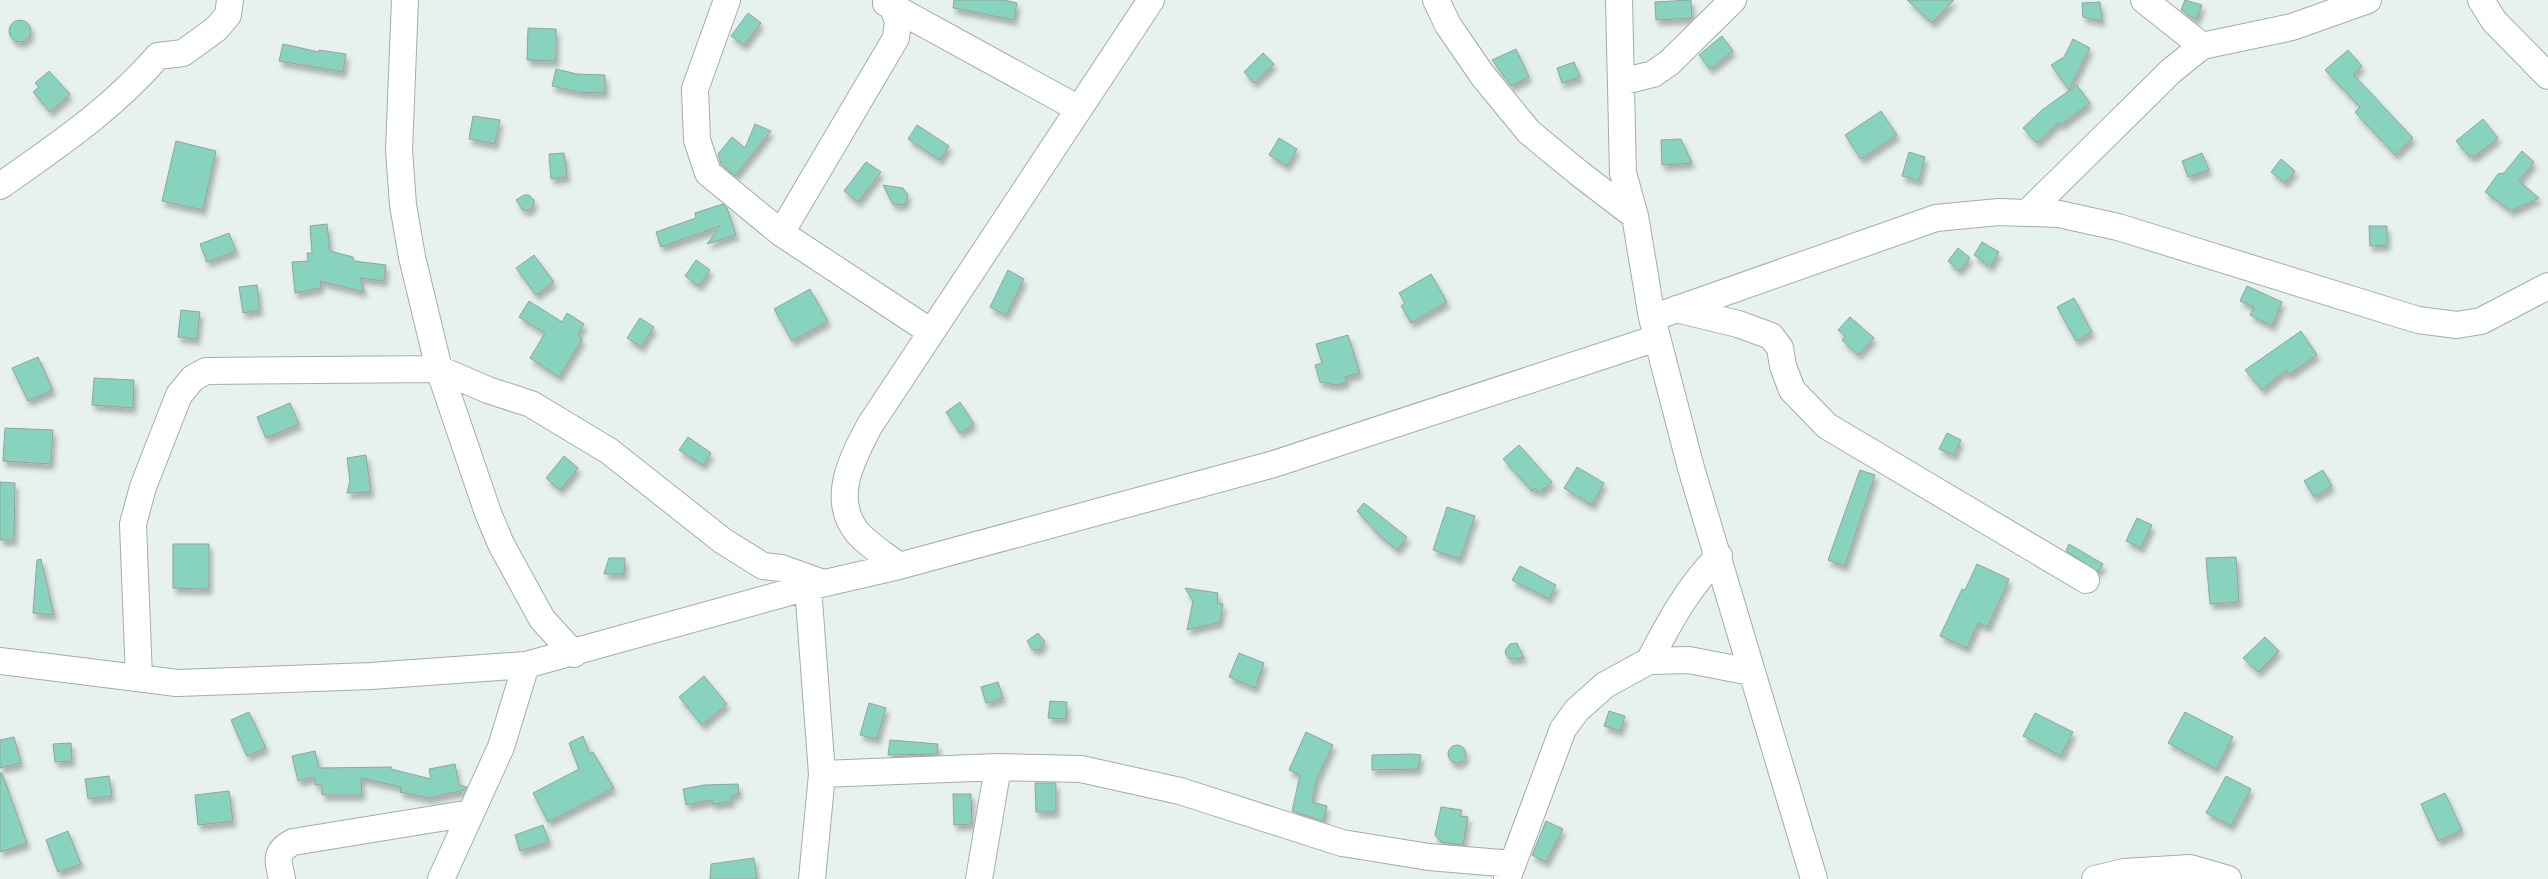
<svg xmlns="http://www.w3.org/2000/svg" width="2548" height="879" font-family="'Noto Sans',sans-serif">
  <defs>
    <filter id="shadow"><feDropShadow dx="3" dy="5.5" stdDeviation="2.5" flood-color="#0004"/></filter>
  </defs>
  <rect width="100%" height="100%" fill="#e7f2ee"/>
  <path fill="#88d3be" stroke="#97a19e" filter="url(#shadow)" d="M954,0H1004L1017,3L1014,20L953,8Z
    M1691,0L1692,18L1656,20L1655,2Z
    M1907,0H1954L1932,23Z
    M2185,0L2202,5L2196,20L2181,10Z
    M2100,2L2102,21L2083,17L2082,3Z
    M748,13L761,23L744,45L731,36Z
    M9 31a11 11 0 1 1 22 0a11 11 0 1 1-22 0Z
    M528,28L556,29V61L527,60Z
    M1722,36L1733,51L1710,69L1699,55Z
    M2073,39L2090,48L2069,90L2051,65L2064,57Z
    M283,44L319,52V50L346,54L343,72L279,61Z
    M1516,49L1529,77L1511,86L1492,60Z
    M2348,50L2362,66L2353,74L2413,138L2395,155L2355,112L2360,107L2325,70Z
    M1263,53L1274,64L1254,83L1244,72Z
    M1574,62L1580,77L1562,83L1557,68Z
    M556,69L577,74L605,75V93L578,92L552,86Z
    M49,71L70,94L50,112L33,92L39,87L35,83Z
    M2077,85L2090,103L2061,125L2059,122L2037,143L2023,128L2042,110Z
    M1881,111L1897,135L1861,159L1845,135Z
    M473,116L500,120L495,144L469,139Z
    M2483,119L2498,138L2475,156H2469L2456,141Z
    M755,124L771,131L735,176L721,164L718,154L732,137L745,148Z
    M917,125L949,146L940,160L908,139Z
    M1279,138L1297,149L1287,166L1269,155Z
    M1681,139L1692,163L1662,165L1661,140Z
    M176,141L216,151L203,210L162,201Z
    M2522,151L2534,162L2519,181L2539,198L2511,211L2485,192L2498,174L2504,173Z
    M1909,152L1925,157L1919,181L1902,176Z
    M564,153L567,177L551,179L549,154Z
    M2202,153L2209,170L2188,177L2182,161Z
    M2281,159L2295,171L2285,183L2271,172Z
    M866,162L881,172L858,202L844,191Z
    M883,185L903,188L908,195L907,201L903,205L893,204Z
    M524,195H529L534,200L533,207L527,211L522,209L516,200Z
    M723,204L727,208L736,235L707,244L720,226L661,247L656,232L696,218L695,213Z
    M327,224L330,251L353,257L354,261L386,265L384,281L360,278L364,292L320,281L321,288L295,293L292,262L308,261L307,253H312L310,226Z
    M2369,226H2387V245L2370,246Z
    M229,233L236,251L207,262L200,244Z
    M1982,242L1999,252L1990,267L1974,255Z
    M1958,248L1970,258L1959,271L1948,261Z
    M534,255L554,282L536,295L516,268Z
    M696,260L710,270L699,286L685,276Z
    M1008,270L1024,279L1006,315L990,307Z
    M1431,274L1447,302L1411,323L1401,306L1405,303L1399,293Z
    M257,285L260,310L243,313L239,287Z
    M2247,286L2282,302L2272,326L2250,315L2254,307L2240,301Z
    M810,289L828,321L792,341L774,309Z
    M2074,298L2092,332L2076,341L2057,307Z
    M529,301L562,322L567,313L584,324L578,334L582,340L559,377L530,358L545,333L519,317Z
    M181,310L200,312L197,339L178,337Z
    M1850,317L1874,338L1858,355L1842,340L1846,337L1838,330Z
    M640,318L654,327L641,347L627,338Z
    M2301,331L2317,355L2288,375L2286,370L2262,390L2245,370Z
    M1348,335L1360,373L1345,377L1347,382L1336,385L1320,382L1315,365L1322,363L1316,344Z
    M38,357L53,390L28,401L12,368Z
    M94,378L134,380L133,408L92,405Z
    M960,402L974,424L960,433L946,412Z
    M290,403L299,424L266,438L257,417Z
    M5,428L53,430L51,464L3,461Z
    M1947,433L1961,440L1954,455L1939,449Z
    M688,437L711,453L703,465L679,450Z
    M1519,445L1552,482L1539,493L1535,488L1532,491L1503,459Z
    M366,455L371,492L347,493L350,481L347,458Z
    M564,456L578,468L560,490L546,478Z
    M1577,467L1604,483L1592,505L1564,488Z
    M1860,470L1875,475L1845,566L1828,560Z
    M2323,470L2332,486L2314,497L2304,481Z
    M0,482L15,483L14,540H0Z
    M1364,503L1407,537L1397,550L1379,535L1357,511Z
    M1447,507L1475,516L1460,559L1433,550Z
    M2137,518L2152,525L2141,548L2126,541Z
    M173,544H209V589L173,588Z
    M2069,544L2103,564L2098,572L2066,551Z
    M2236,557L2239,602L2210,604L2206,558Z
    M609,558H625L624,574H604Z
    M41,559L54,615L33,613L37,560Z
    M1977,564L2009,579L1988,627L1978,623L1967,648L1940,636L1962,589L1965,590Z
    M1520,566L1556,585L1549,599L1512,580Z
    M1185,588L1218,593L1217,603L1223,604L1220,622L1187,630L1193,601Z
    M1038,633L1045,642L1039,650L1032,649L1027,641Z
    M2265,637L2279,651L2258,672L2243,658Z
    M1517,643L1524,658L1509,659L1505,653L1506,649L1510,644Z
    M1239,653L1264,663L1255,688L1229,677Z
    M704,676L727,704L702,725L679,697Z
    M998,682L1003,698L986,703L981,687Z
    M1050,701L1067,702L1066,719L1048,718Z
    M869,703L886,708L877,739L860,735Z
    M1609,711L1625,716L1620,731L1604,726Z
    M249,712L266,748L247,756L231,720Z
    M2185,712L2233,737L2216,769L2168,743Z
    M2035,713L2073,732L2061,756L2023,736Z
    M1306,732L1333,745L1317,779L1312,802L1327,806L1323,821L1292,811L1300,775L1289,770Z
    M583,736L590,754L593,752L614,788L548,822L533,793L579,769L569,743Z
    M14,737L21,763L0,768V740Z
    M890,740L938,744L937,754L888,755Z
    M71,743L72,761L55,762L53,744Z
    M1448 754a9 9 0 1 1 18 0a9 9 0 1 1-18 0Z
    M315,751L319,768L392,767L391,769L431,779L429,769L455,764L459,785L467,787L465,790L429,798L400,792L401,787L361,778L362,795H322V785H315V777L298,781L292,756Z
    M1412,754L1421,755L1418,769L1372,770V755Z
    M0,773H2L27,843L0,852Z
    M109,776L112,796L88,799L85,779Z
    M2226,776L2251,789L2231,826L2206,813Z
    M1035,783H1056V812H1036Z
    M738,784L739,794L731,796L732,802L712,804V800L686,805L683,789L704,785Z
    M229,791L233,821L198,825L195,795Z
    M2445,793L2462,830L2438,841L2421,804Z
    M953,794H971L972,824L954,825Z
    M1441,807L1462,810L1460,816L1468,817L1463,845L1441,842L1435,835Z
    M1546,821L1563,829L1546,862L1532,855Z
    M543,825L549,842L520,851L515,835Z
    M68,831L81,864L58,872L46,840Z
    M754,858L757,879H710L711,864Z"/>
  <g fill="none" stroke-linecap="round" stroke-linejoin="round">
    <g stroke="#a3adaa" stroke-width="28">
      <path id="minor" d="M405,0L399,150L403,205L412,257L439,369L488,513L501,544L542,619L574,654
        M727,0L695,89L697,140L708,173L781,233
        M890,0L898,21L896,38L781,233L931,332
        M1436,0L1448,25L1483,76L1529,132L1580,174L1635,216
        M1619,0L1623,173L1635,216L1652,318L1691,468L1814,879
        M2144,0L2202,46
        M2481,0L2494,21L2548,76
        M886,3L1079,109
        M1621,82L1653,74L1669,63L1733,0
        M0,186C58,145 111,110 158,56L183,53L216,29L228,15L230,0
        M2028,212L2171,71L2202,46L2292,27L2368,0
        M1676,309L1738,324L1771,336L1780,348L1783,366L1792,390L1827,426L2086,580
        M1652,318L1936,218L1999,212L2059,214L2118,227L2418,320L2457,325L2481,321L2548,286
        M899,566C885,555 868,545 857,532C830,498 853,457 870,425L1151,0
        M808,587L822,774L812,879
        M0,661L177,683L371,676L526,665L808,587L899,566L1274,464L1657,338
        M1649,661C1669,623 1688,587 1719,556
        M139,678L133,524L143,487L179,395L193,378L206,371L439,369L488,390L531,404L609,451L723,541L763,566L781,568L823,583
        M822,774L998,767L1081,769L1180,791L1342,843L1429,857L1513,864
        M282,879C278,860 274,852 293,842L471,813
        M441,879L501,747L526,665
        M979,879L998,767
        M1507,879L1563,729L1577,710L1605,685L1649,661L1689,660L1751,672
        M2095,879L2124,872L2190,868L2228,879"/>
    </g>
    <use href="#minor" stroke="#fff" stroke-width="26"/>
  </g>
</svg>
